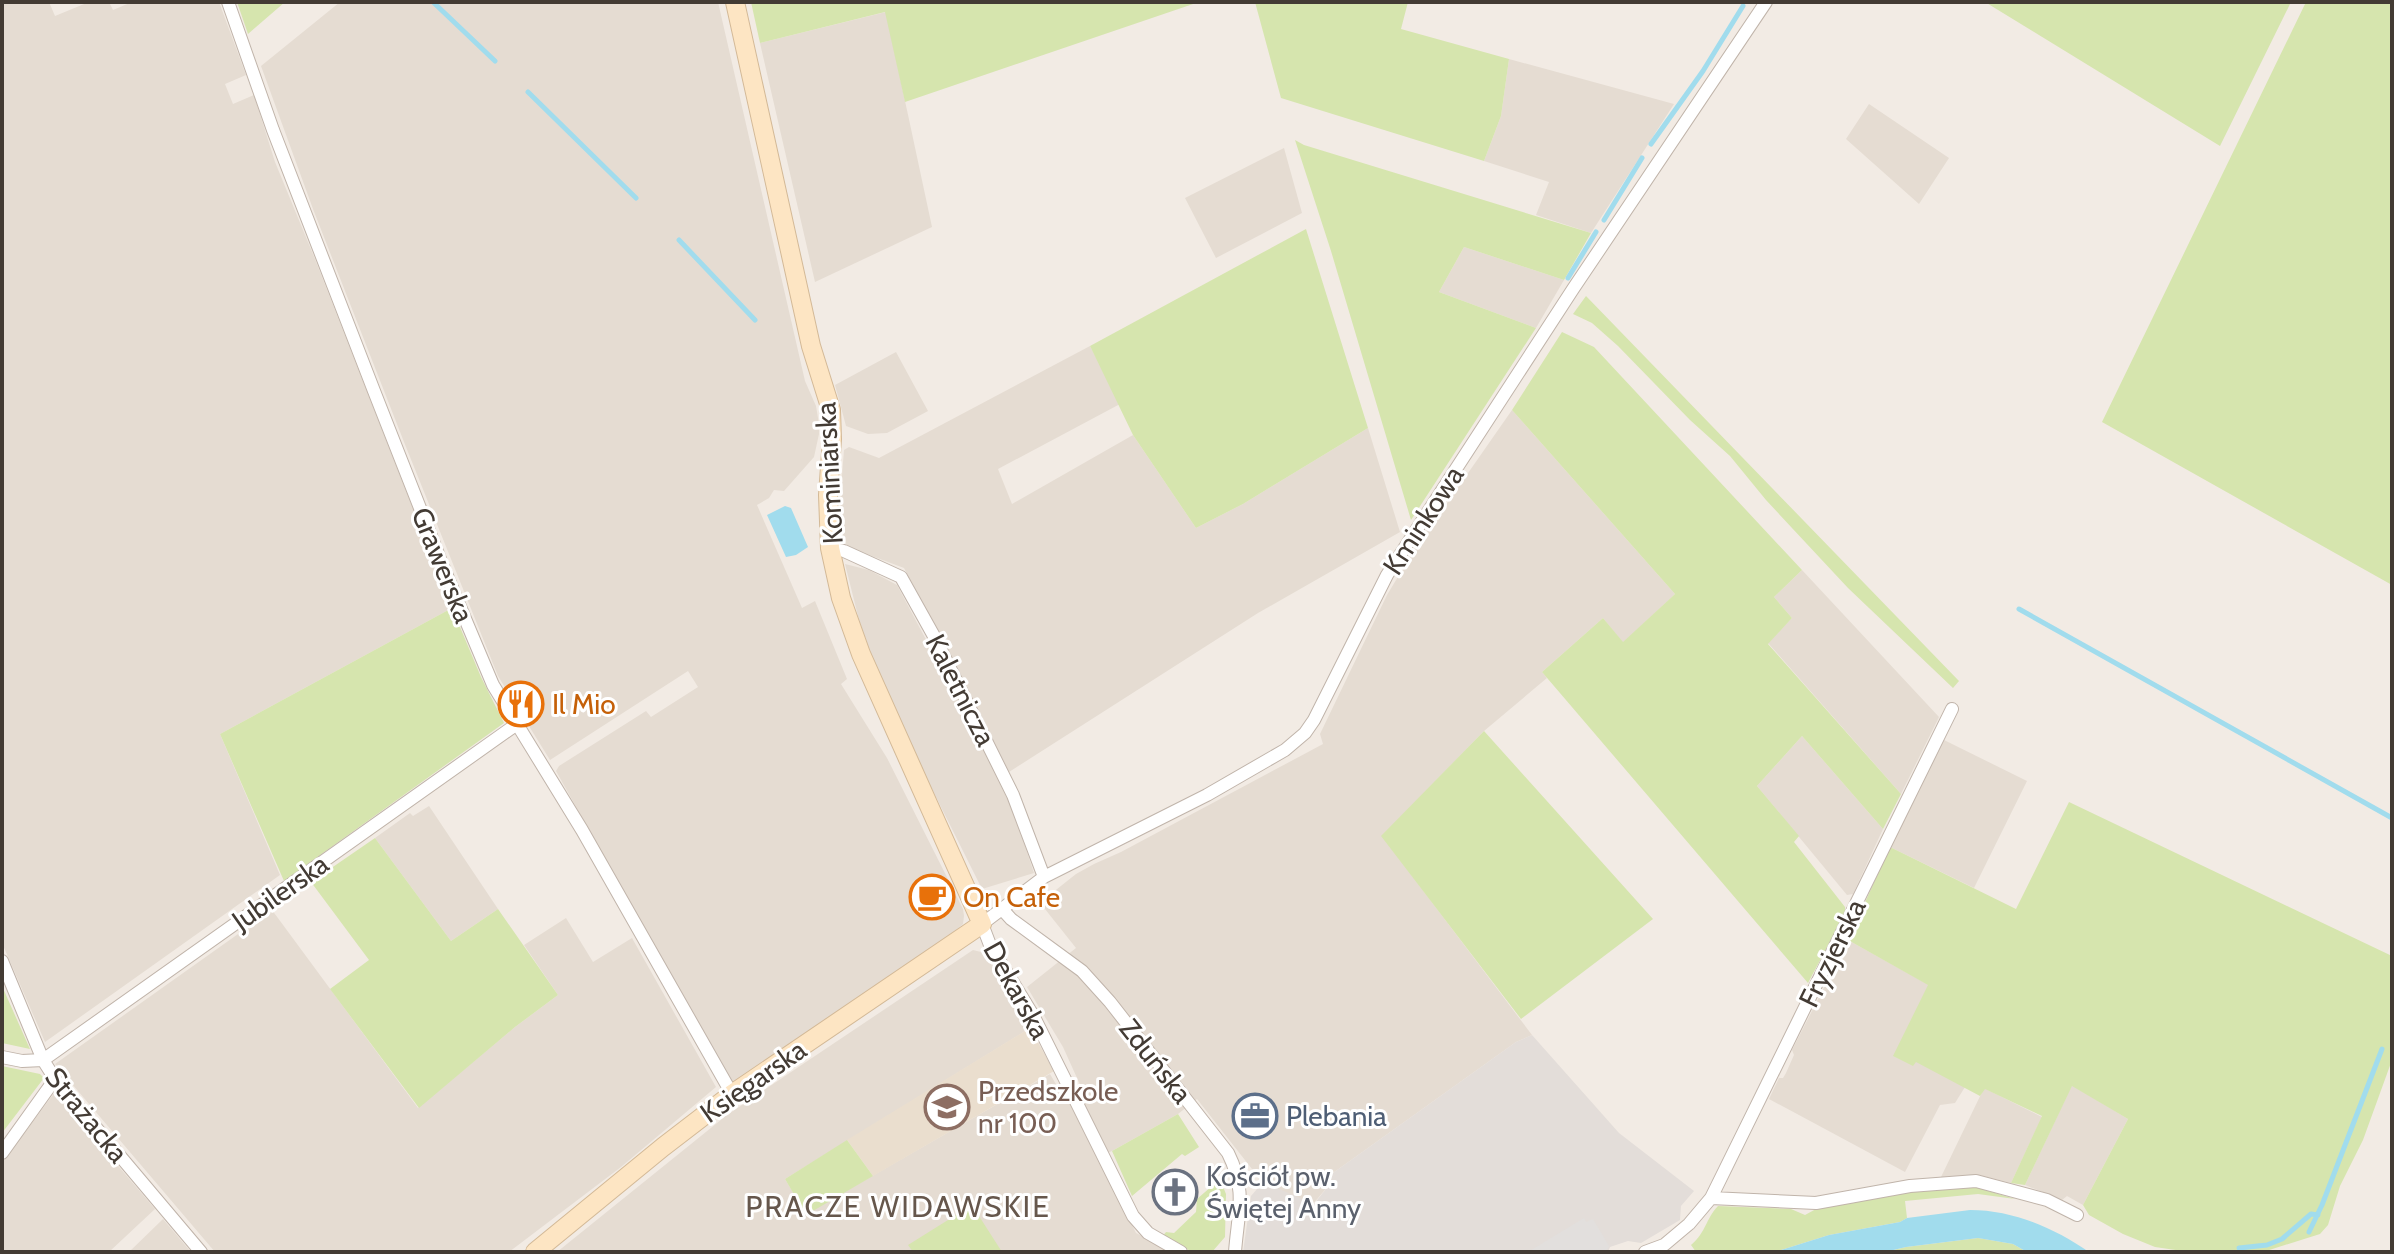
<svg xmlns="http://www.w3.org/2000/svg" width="2394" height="1254" font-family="Cabin,sans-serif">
  <rect width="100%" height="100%" fill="#f2ebe4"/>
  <path fill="#e5dcd2" d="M2,2H49L55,16L89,2H109L113,10L132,2H219L246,75L225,84L233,104L254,95L275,162L315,259L452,608L220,734L280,875L45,1042L2,943Z
    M340,2H718L805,381L816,406L819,424V434L814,457L784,491L774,490L769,498L757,505L802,608L815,601L847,679L841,684L887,758L963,909L964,916L963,924L942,942L731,1084L556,771L559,766L646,711L651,717L698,687L688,671L550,760L498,676L404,442L313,209L261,66Z
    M886,12L932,227L815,282L760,43Z
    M1509,59L1674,104L1591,233L1536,215L1549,182L1484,161L1501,116Z
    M1869,104L1949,158L1919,204L1846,139Z
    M1284,148L1302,213L1216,258L1185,198Z
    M1464,247L1564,280L1536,328L1439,292Z
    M1090,346L1120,404L998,469L1012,504L1133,435L1196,528L1243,504L1368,428L1400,532L1258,613L1009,772L904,568L848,547L843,538L840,500L844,450L849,447L879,458Z
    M896,352L928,411L887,433L868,434L846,426L835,385Z
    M1512,410L1675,594L1623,643L1603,618L1542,672L1547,678L1484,731L1382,836L1532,1035L1516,1042L1326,1178L1329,1185L1313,1204L1263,1183L1197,1099L1178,1114L1112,1151L1098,1157L1136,1233L1173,1252H557L727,1115L973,950L985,953L994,965L1030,1028L785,1179L806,1214L1050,1074L1067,1103L1082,1089L1063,1047L1027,987L1076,948L1037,899L1042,901L1076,874L1094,864L1121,852L1323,744L1320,734L1387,595L1413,552Z
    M845,564L869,570L897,585L1007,792L1034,873L982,889L915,755L876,668L859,620Z
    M1802,570L1939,717L1901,794L1768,643L1792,618L1774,597Z
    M1802,736L1883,829L1853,894L1847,895L1757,786Z
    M1944,740L2027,781L1974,888L1890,847Z
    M429,806L498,909L451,941L375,838L410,813L413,816Z
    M272,910L418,1108L515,1027L558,995L524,945L566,918L593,962L632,938L716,1087L621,1167L509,1252H215L55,1064Z
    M1848,940L1929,985L1916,1061L1965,1087L1955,1103L1940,1105L1905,1172L1769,1099L1779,1078H1783L1786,1073L1794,1055L1792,1050L1835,966L1840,965L1843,959Z
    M2072,1085L2128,1119L2083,1205L2067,1196L2062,1200L2025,1185Z
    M1984,1088L2042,1117L2011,1183L1979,1175L1941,1177Z
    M55,1092L155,1209L109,1252H2V1163Z
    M163,1219L191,1252H129Z"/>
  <path fill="#e3ddd9" d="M1532,1035L1619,1133L1694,1191L1681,1206L1680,1220L1641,1243L1628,1241L1610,1247L1608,1252H1243L1251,1196L1263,1182L1314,1204L1329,1185L1326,1178L1516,1042Z"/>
  <path fill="#eadece" d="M1030,1028L1054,1071L873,1176L847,1140Z"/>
  <path fill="#d6e5ae" d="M237,2H285L248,34Z
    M751,2H1199L905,102L885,12L760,43Z
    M1255,2H1408L1401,29L1509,59L1501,116L1484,161L1281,98Z
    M1985,2H2291L2220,146Z
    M2306,2H2392V585L2102,422Z
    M1295,140L1304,145L1591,233L1564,280L1464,247L1439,292L1536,328L1411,520L1331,251Z
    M1306,229L1368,428L1243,504L1196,528L1133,435L1090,346Z
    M1586,296L1959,681L1953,688L1848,588L1766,500L1730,456L1690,420L1618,346L1592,323L1573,314Z
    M1562,332L1594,347L1802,570L1774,597L1792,618L1768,644L1901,794L1883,829L1802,736L1757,786L1799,836L1794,842L1845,907V913L1808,983L1542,672L1603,618L1623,642L1675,594L1512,410Z
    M452,608L481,677L504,723L284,881L220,734Z
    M1484,731L1653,919L1521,1019L1381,836Z
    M2069,802L2392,956V1060L2363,1140L2340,1186L2328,1225L2320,1234L2263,1252H2189L2155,1247L2123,1234L2089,1215L2083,1205L2128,1119L2072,1086L2025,1185L2011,1183L2042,1116L1985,1089L1980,1096L1916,1062L1913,1066L1893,1056L1928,985L1848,940L1890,847L2016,909Z
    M375,838L451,941L498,909L558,995L515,1027L419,1108L330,989L369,960L311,882Z
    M2,986L30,1049L2,1043Z
    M2,1066L40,1074L44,1078L2,1133Z
    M1178,1114L1199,1147L1185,1156L1182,1154L1132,1196L1112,1151Z
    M847,1140L873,1176L806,1215L785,1179Z
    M1220,1179L1226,1194L1225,1237L1212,1252H1193L1162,1237L1166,1232L1174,1233L1196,1212L1197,1199Z
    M1975,1187L2015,1199L1978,1194L1905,1201L1907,1218L1900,1222L1829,1235L1775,1252H1696L1691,1245C1707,1231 1705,1220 1718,1206L1791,1209L1805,1215L1816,1209L1927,1189Z
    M972,1205L1002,1252H913L908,1245Z
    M1978,1238L2013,1244L2027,1252H1885L1906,1247Z"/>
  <path fill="#e2dfdd" d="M1584,1218L1586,1222L1593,1219L1609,1246L1606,1252H1528Z"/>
  <path fill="#a1dced" d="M785,506L791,508L808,547L796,555L786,557L767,515Z
    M1970,1210C2013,1210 2054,1228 2089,1252H2027L2013,1244L1978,1238L1906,1247L1885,1252H1775L1829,1235L1900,1222L1907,1218Z"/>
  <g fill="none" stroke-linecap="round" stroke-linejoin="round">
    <path stroke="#a1dced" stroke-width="5" d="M433,2L495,61
      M528,92L636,198
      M1651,144L1703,71L1743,6
      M1604,220L1642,158
      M679,240L755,320
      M1568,278L1596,232
      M2019,609L2392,818
      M2309,1232L2322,1205L2382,1049
      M2239,1248L2267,1245L2282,1239L2311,1214L2318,1215"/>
    <g stroke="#c0b4aa" stroke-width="14">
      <path id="street" d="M228,2L273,130L374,391L442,564L493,685L582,830L732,1094
        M830,548L844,551L901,577L935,638L1013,795L1044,877
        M1002,909L1011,919L1082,971L1110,1002L1228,1153C1247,1191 1238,1212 1235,1252
        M2,961L43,1060L55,1079L201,1252
        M2,1057L22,1061L43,1060L517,724
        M2,1153L55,1079
        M1711,1198L1816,1203L1910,1186L1976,1181L2047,1200L2077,1215
        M1181,1252L1148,1233L1133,1216L1034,1017L990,945L982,924L1044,877L1207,795L1285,750L1305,733L1314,720L1387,575L1573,289L1766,2
        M1645,1252L1664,1245L1689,1224L1711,1198L1952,709"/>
    </g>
    <g stroke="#d3b997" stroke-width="20">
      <path id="secondary" d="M535,1252L663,1147L732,1094L982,924L861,654L841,598L830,548L828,495L832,439L831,410L811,346L735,2"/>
    </g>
    <use href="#street" stroke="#fff" stroke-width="12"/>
    <use href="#secondary" stroke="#fde5c3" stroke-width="18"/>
  </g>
  <defs>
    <g id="restaurant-ring" transform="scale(2.3)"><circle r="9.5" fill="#fff" stroke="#e8710a" stroke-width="1.5"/><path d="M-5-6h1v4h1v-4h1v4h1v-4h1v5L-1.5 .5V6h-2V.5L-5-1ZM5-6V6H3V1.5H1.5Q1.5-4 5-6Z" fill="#e8710a"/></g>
    <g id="cafe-ring" transform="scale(2.3)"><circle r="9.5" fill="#fff" stroke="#e8710a" stroke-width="1.5"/><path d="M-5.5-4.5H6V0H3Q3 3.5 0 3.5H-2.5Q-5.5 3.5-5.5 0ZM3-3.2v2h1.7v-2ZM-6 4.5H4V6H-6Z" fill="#e8710a"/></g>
    <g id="school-ring" transform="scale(2.3)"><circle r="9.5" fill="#fff" stroke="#8d6e63" stroke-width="1.5"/><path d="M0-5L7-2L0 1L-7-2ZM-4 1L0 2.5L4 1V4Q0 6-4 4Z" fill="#8d6e63"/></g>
    <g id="office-ring" transform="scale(2.3)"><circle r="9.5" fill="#fff" stroke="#5c6f8a" stroke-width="1.5"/><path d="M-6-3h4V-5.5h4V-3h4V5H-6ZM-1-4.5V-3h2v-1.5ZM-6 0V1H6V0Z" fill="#5c6f8a"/></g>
    <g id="church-ring" transform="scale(2.3)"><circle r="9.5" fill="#fff" stroke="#6b7280" stroke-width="1.5"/><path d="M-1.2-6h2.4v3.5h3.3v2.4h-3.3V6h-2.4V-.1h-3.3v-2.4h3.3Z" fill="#6b7280"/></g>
  </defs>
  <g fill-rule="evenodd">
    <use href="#restaurant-ring" x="521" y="704"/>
    <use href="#cafe-ring" x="932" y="897"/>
    <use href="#school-ring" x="947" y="1107"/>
    <use href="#office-ring" x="1255" y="1116"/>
    <use href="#church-ring" x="1175" y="1192"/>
  </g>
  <g text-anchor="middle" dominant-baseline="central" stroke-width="6" stroke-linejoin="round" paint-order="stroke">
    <g font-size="28" fill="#433b34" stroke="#fff">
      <text transform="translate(829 473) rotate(-93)">Kominiarska</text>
      <text transform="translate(1423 520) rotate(-57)">Kminkowa</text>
      <text transform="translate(443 565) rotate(68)">Grawerska</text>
      <text transform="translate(961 690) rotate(63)">Kaletnicza</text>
      <text transform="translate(280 892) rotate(-35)">Jubilerska</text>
      <text transform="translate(1832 953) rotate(-64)">Fryzjerska</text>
      <text transform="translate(1017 990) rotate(61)">Dekarska</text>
      <text transform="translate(1156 1061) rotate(52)">Zduńska</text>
      <text transform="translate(753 1081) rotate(-35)">Księgarska</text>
      <text transform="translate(87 1115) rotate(51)">Strażacka</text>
    </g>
    <g font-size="28" fill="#c56008" stroke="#fff" text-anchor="start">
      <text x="552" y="704">Il Mio</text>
      <text x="963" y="897">On Cafe</text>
    </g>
    <g font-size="28" fill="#785e54" stroke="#fff" text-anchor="start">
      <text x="978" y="1091">Przedszkole<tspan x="978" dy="32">nr 100</tspan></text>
    </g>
    <g font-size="28" fill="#4e5e75" stroke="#fff" text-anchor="start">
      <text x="1286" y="1116">Plebania</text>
    </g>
    <g font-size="28" fill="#5b616d" stroke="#fff" text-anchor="start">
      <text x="1206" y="1176">Kościół pw.<tspan x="1206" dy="32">Świętej Anny</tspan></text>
    </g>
    <g font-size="30" letter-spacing="2" fill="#66574c" stroke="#fff">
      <text x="898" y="1206">PRACZE WIDAWSKIE</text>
    </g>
  </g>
  <rect width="2394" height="1254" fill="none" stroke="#433b34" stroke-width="8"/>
</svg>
